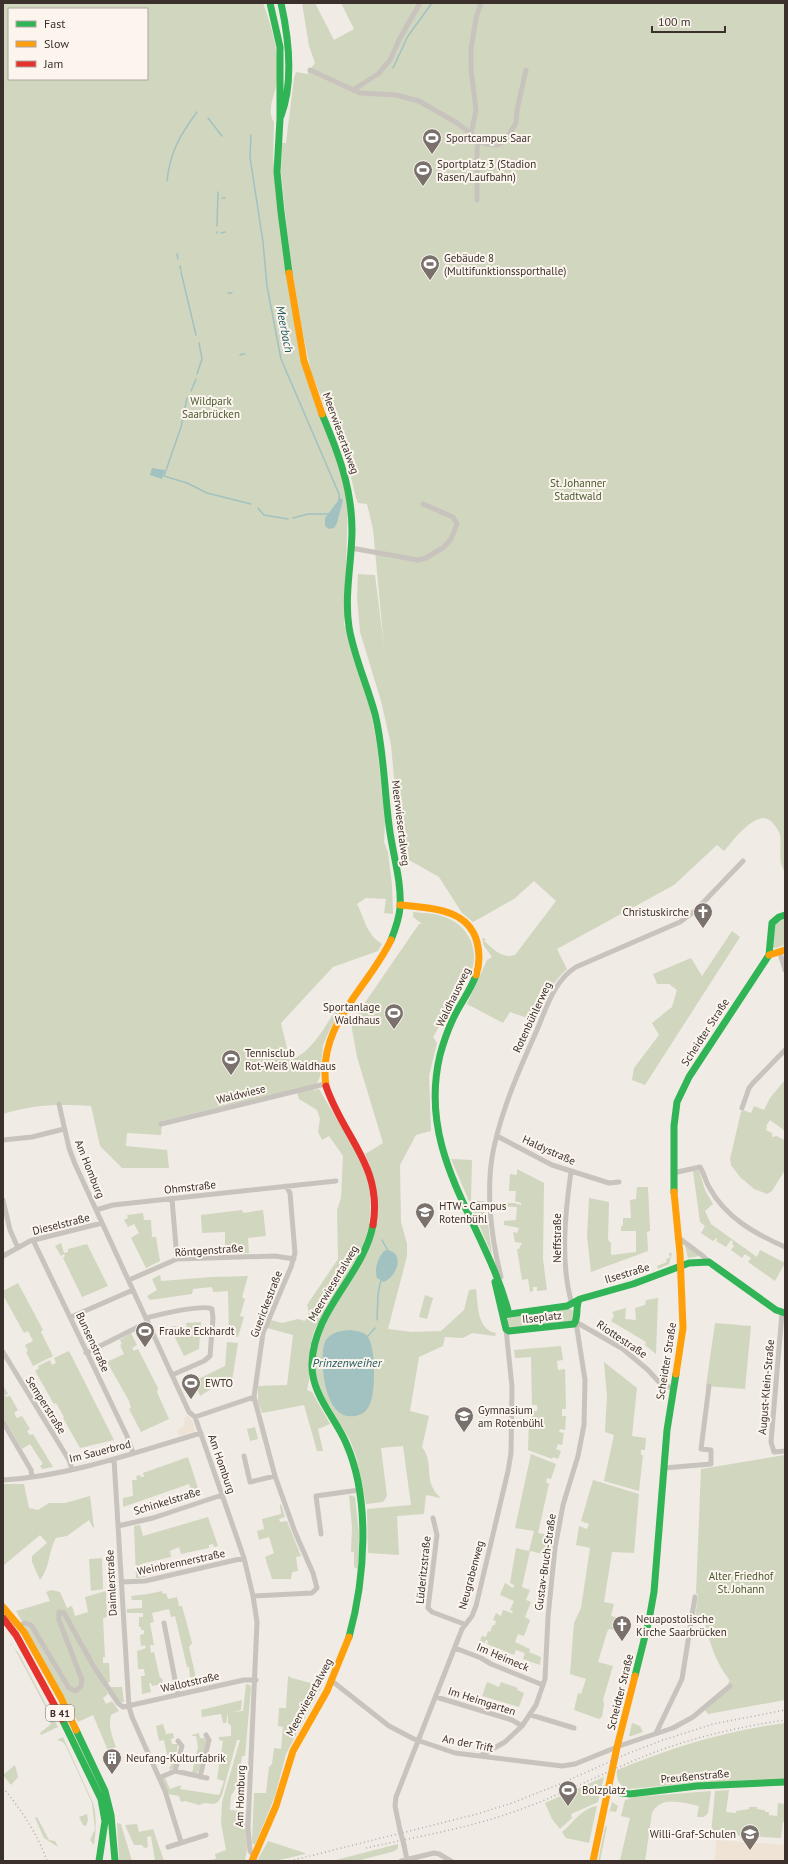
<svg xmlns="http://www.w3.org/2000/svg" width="788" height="1864" font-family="'PT Sans',sans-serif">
  <rect width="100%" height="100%" fill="#f0ebe5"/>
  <path fill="#d1d6bf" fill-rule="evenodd" d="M3,3H263C272,28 281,56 277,83C275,94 266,111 274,122L273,159L298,341L338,459L348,505L344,624L369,705L376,738L385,822L384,842L388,852L392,885L393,914L384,913L386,899L366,898L357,904C365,919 366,934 382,944L378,951L333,967L281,1023L290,1061C313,1050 322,1031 336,1010L340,1011L331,1027L323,1045L320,1077L317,1083L312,1085L313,1090L319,1089L365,1167L370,1193V1215L369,1228L362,1248L314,1331L310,1347L309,1380L307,1390L312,1392L330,1424L318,1429L323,1451H317L304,1405L262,1413L258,1402V1386L287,1385L293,1335L267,1328L271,1320L282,1323L298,1319L305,1321L309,1312L307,1305L338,1259L337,1210L341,1198L343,1156L329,1136L322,1140L318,1132L320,1119L317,1110L299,1099L296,1089L162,1121L161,1135L127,1133L126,1146L167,1150L169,1168H122L100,1146L91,1106C59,1104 34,1104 3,1114ZM9,9H147V79H9Z
    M302,3H315L334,40L354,29L341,3H785V872C777,860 782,848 780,835C779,830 775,826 772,822C757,807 733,841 724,851L717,845L674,885L557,949L567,969C551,983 544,1001 536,1021L510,1012L503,1023L467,1004L487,960L492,957L484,946L482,938L486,939L484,941C494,949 501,959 515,955L556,901L534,881L514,899L473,922L462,913L439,877L402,856L401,853L391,745L381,701L360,632L357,597L358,574L375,575L384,647L398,725L384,647L373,529L367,504L358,503L356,498L347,461L311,372L304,339L292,271L284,202L281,172L282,143H286L294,78L296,72L307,74L315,63L309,46Z
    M413,912C422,913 433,913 442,916C468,924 481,949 470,975L433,1037L437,1043L429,1076L431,1131L416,1135L400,1165L401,1222L407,1244V1256L388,1329L412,1332L441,1331L464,1310L469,1290L476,1289C478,1305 477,1330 496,1333L495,1336L472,1333L463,1338L445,1337L443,1346L419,1357L410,1411L429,1416L422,1447C436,1466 421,1480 441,1498L426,1495L424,1514L397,1516L399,1555L368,1553L367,1509L411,1505L403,1446L381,1448L387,1496L383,1502L366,1504L357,1459L350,1440L319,1388L314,1366V1353L323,1325L375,1229L370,1166L365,1154L383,1143L357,1057L351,1023L419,924H422L413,917Z
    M785,918V945L776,948L773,947L775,924Z
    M732,931L740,937L645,1085L632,1080L634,1068L659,1035L652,1023L672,1007L677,990L669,984H657L653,974L691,958L702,976Z
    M785,1080V1131L770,1120L766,1126L767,1127L766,1130L772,1133V1137L777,1136L784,1140L785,1138V1170L772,1191L767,1194L754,1189L740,1177L731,1165L730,1159L741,1112L743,1110L751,1113L754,1106L764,1110L770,1098Z
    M451,1159L472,1160L471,1201H484L485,1216H487L492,1255Z
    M517,1169L544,1183L543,1259L547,1290L537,1291V1287H533V1291L530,1292L528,1279L522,1280L517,1249H519L522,1243L515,1242L513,1232L517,1233L519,1228L504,1225V1221L516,1220L517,1207L495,1206V1203H514L521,1205V1203L515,1201L516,1191H509L510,1174L517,1175Z
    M699,1170L705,1190L713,1204L705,1211L711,1224L757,1257L760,1250L785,1263L775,1281L748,1262L751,1258L745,1254L742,1258L731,1250L734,1246L732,1244L733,1242L731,1240L726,1247L716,1241L717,1239L716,1238L713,1241L701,1233L705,1226L700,1222L693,1171Z
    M637,1187H648L650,1231L647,1232L648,1251L591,1272L587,1236L589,1198L609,1202L608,1240L611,1243V1255L636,1252V1231H621V1227L623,1225V1218H631L630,1200L636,1199Z
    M242,1210L243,1213L263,1210L266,1236L248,1238L249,1253L225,1254V1232L202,1233L201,1215Z
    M143,1213L144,1220H151L152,1237H156L160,1261L146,1268L131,1238L139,1233L134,1224L128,1227L124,1220L128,1218L127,1215Z
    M61,1243L64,1253L68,1252V1249L87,1244L108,1286L82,1297L63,1258L65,1256L64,1254L61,1256L55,1246Z
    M685,1246H686L700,1256L688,1258Z
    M669,1253H672L669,1264L658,1269L657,1266L667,1262L666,1259L670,1258Z
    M160,1275L161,1281L212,1277L248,1276L242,1297L245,1299L240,1316L244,1317L238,1337L229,1335L228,1291L213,1292L212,1287L193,1289L192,1294L150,1300L147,1296L157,1290L152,1279Z
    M18,1283L43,1330L41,1332L53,1356L33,1366L26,1352L28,1351L25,1345L33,1341L28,1331L24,1333L3,1295V1291Z
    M425,1295L433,1298L427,1319L419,1317Z
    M658,1298L656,1354L645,1345L646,1342L611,1321L614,1316L612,1312L626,1308L625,1319L636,1320L635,1308L645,1305L646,1300Z
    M566,1309H571L574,1312L573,1321L511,1328C508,1325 506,1321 509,1317Z
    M201,1322L199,1349L184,1356L170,1327L176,1326L178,1329L187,1328L186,1323Z
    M715,1323L751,1326L745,1389L706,1386Z
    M131,1333L137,1345L132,1348L134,1351L138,1349L158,1388L157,1392L169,1419L141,1432L129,1409L131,1408L129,1401L107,1362L124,1354L120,1345L122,1344L120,1340Z
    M227,1342L238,1343L232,1381L216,1386L200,1396L194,1381L225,1366Z
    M561,1346L563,1360L557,1361L558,1370L565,1369L566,1409H562V1416H566L565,1430L560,1429L559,1432L564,1433L562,1445L558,1444L556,1449L561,1451L558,1459L553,1457L552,1459L528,1450L529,1421H532V1411H537V1405H532L531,1357L515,1358L514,1350Z
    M69,1351L114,1440L80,1448L63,1418L64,1417L56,1403L54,1404L35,1371L39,1368L38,1366L50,1360L52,1365L56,1363L54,1358Z
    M604,1362L637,1388L632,1436L646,1438L645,1450H641V1455H643L639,1491L604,1481L614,1435L605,1432L607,1396Z
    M3,1385L8,1394L5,1395L6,1397L10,1396L18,1410L14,1413L17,1418L22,1416L30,1429L27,1431L30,1435L33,1434L53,1467L42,1469L40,1466L43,1464L30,1444L22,1449L3,1417Z
    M255,1427L258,1439L250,1441L247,1429Z
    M531,1454L556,1464L551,1479L547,1478L546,1482L549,1484L538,1533L551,1535L547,1555L530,1551L522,1587L530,1590L526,1600L531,1602L525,1617L530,1620L524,1636L518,1634L515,1642L530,1649L529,1652L541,1657L540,1665L523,1659L525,1653L516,1650L514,1655L487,1644L488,1641L486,1640L485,1643L480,1641L482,1636L486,1637L488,1631L490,1632L493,1625H495L496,1621L493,1620L496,1613L501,1616L503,1610L512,1613L513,1611L510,1610L514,1601L500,1595L505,1583L513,1588L514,1585L510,1583L516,1548L529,1551L534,1531L515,1528Z
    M785,1455V1700L708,1714L705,1710L731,1687L728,1682L730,1681C715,1661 710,1644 704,1620H703L702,1616L695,1618L698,1595L696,1593L701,1469Z
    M188,1457L198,1488L191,1490L189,1484L123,1507V1498L133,1496L132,1480H137L136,1476L140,1475L141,1477H144L143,1473Z
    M593,1480L639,1494L634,1553L612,1552L604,1602L614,1604L611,1616L620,1618L617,1631L609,1629L607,1632L598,1662L613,1666L603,1700L604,1704L602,1717L599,1719L574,1710L578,1693L581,1694L586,1679L570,1674L574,1623L581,1608L590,1548L576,1545L579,1526L587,1529L589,1524L581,1521Z
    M3,1484H24L29,1508L38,1510L49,1503H65L90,1496L94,1527L93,1528L89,1520L67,1536L56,1538C48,1552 50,1568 40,1580L32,1562V1556L47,1543L40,1535L3,1566Z
    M349,1495L355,1497L359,1534L358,1569L354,1567V1552H351L352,1527Z
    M281,1504L285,1517L279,1519L280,1522L287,1521L301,1556L296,1557L298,1571L292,1572L291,1579H272L265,1557L274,1553L269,1537L259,1540L257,1531L264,1529L262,1519L281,1514L280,1505Z
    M208,1517L218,1546L214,1547L213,1544L209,1545V1548L181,1554L179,1547L170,1551L171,1557L141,1564L146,1577L136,1578L134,1526L140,1525L143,1536Z
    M102,1558L103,1589L91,1591L89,1559Z
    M51,1590L60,1592L67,1608L72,1606L75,1616L88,1612L85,1597L106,1591L107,1617L103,1618L105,1657H103V1663H109L110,1682L103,1685L108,1694L103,1698L106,1704L112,1701L119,1711L111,1715C108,1726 112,1736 116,1747L113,1748L115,1751L109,1753L93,1715L78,1722L16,1611L50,1601L46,1592Z
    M162,1591L163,1594L166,1593L168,1599L177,1597L179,1606H182L192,1643L189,1647L198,1687H196L194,1677H190L189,1667H187L175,1616L171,1617L169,1609L152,1613L154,1622L150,1623L154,1645H150L151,1653L154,1652L160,1678H162L163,1684L152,1686L151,1683H149L151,1692L142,1694L141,1676H145L144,1669H138L137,1651L146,1648L145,1645L141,1646L140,1635L144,1634V1630H141V1627H139V1617H143V1613H127V1609L142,1608V1600H132L131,1596L148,1594Z
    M11,1644L19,1654L58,1727L41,1735L40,1733L51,1724L49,1721L52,1719L18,1655L12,1645L9,1646Z
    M288,1676L292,1678L322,1686L286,1754L275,1796L255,1845L252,1843L254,1793H266L269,1767L272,1764L274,1748L281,1749L283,1727L278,1726L279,1708H286Z
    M487,1682L499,1687L501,1682L518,1688L517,1690L524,1693L519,1707L482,1696Z
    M246,1684L250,1685L251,1688L245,1756H242L238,1784L231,1796L230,1810L246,1811L247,1849L245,1861H201L216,1859L215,1854L226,1850L221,1823L222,1802L240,1740H237L222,1795L218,1802L214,1804L204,1803L199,1805L185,1801L181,1802L179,1796L168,1794L162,1779L165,1778L170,1789L181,1785L180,1789L219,1795L224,1781L217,1779L223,1741L219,1740V1737L231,1736V1726L228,1723V1713L226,1723H223L221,1714L202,1717L201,1710L242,1700L241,1710L233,1712L243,1711Z
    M110,1687H122L124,1702H120Z
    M632,1723L640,1726L643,1732L631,1736H629Z
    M785,1723V1779L695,1783L629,1789C619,1786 616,1780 617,1770C673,1747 724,1731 785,1723Z
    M163,1724L166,1734L173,1733L174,1738L171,1739L172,1744H178L174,1767L171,1771L169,1767L171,1766L169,1755H167L164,1740L159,1741L156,1726Z
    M199,1733L200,1738H204L207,1740L199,1771L196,1773H192L198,1747L196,1736H192V1735Z
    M63,1737L93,1803C97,1817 96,1830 94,1845L90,1840L95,1829L92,1803L66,1746L63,1742L57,1740Z
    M15,1765L18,1777L11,1785L3,1775Z
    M604,1777L598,1802L571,1814L572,1818L560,1829L552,1819L545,1803Z
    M729,1790L726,1812L736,1813V1811L749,1809V1807H757V1809L765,1810V1812H769V1815L777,1816L778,1803L785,1804V1822H783L781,1838L711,1834L715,1791Z
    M711,1791L708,1813L704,1817H697L699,1806C682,1803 661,1795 652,1813L645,1861L620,1860L630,1818L621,1816L625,1800L635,1797Z
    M612,1802L618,1806L616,1812L610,1811L607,1821Z
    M597,1806L589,1843L566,1838L562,1832C573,1823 582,1808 597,1806Z
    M87,1814L88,1820L86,1826L83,1825L79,1817Z
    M37,1817L49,1840L55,1841L58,1847L44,1838L35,1818Z
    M117,1823L121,1824L132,1861H119Z
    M137,1824L139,1832L153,1829L164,1861H155L151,1836L147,1837L148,1847L144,1848L142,1845H134L125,1825Z
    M607,1826L600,1861H598L605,1827Z
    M268,1841L305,1853V1854L275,1861H257Z
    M398,1844V1848L395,1851L357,1861H332Z"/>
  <path fill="#eee3d5" d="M188,1416L193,1422L195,1431L179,1436L177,1430L185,1426L184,1418Z
    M716,1840L785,1845V1861H715Z"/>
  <path fill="#a1c2c1" d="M152,468L165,470L162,479L150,475Z
    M340,498L343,500L337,523L334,528L329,529L325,526V518Z
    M388,1250C405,1254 397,1276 384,1282L377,1278C374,1268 378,1258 384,1251Z
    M350,1330C355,1331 363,1331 367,1336C376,1344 376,1396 369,1406C366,1412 361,1415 355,1416C326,1421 321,1371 323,1351C324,1335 335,1331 350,1330Z"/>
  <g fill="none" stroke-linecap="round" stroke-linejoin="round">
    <path stroke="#a1c2c1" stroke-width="1.5" d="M393,68L408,36L432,3
      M208,118L222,136
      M251,135L250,157L263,242L267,286L281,359L339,494V500
      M167,181C170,152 180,135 197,112
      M222,198H225
      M217,226L218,192
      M217,233V232
      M221,233L225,232
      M177,254L178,259
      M180,266L181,270
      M181,272L196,335
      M228,293H232
      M244,354H245
      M240,355L243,354
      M197,374L202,359L199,343
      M191,391L196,379
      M187,398L181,427L164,476L187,483L207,493L251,504
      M258,508L264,515L288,519
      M293,518L308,514H329
      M382,1240L388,1251
      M377,1320L378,1294L381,1280
      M367,1337L375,1328"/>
    <path stroke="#c9c3be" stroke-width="5" d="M310,70L360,93L396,95L419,101L457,123L485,144L497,145L505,141L516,123L517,110L526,70
      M353,90L378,74L390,60L400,38L420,3
      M471,134L476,110L471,69V49L476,18L481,3
      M477,200V149L479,140
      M351,548L418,560L426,558L444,547L451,539L457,524L453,517L423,504
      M780,953L785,970
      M59,1104L69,1148L75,1164L189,1412L195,1417L244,1558L253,1596L257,1622L248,1827L250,1851L254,1856
      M742,1108L749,1088L753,1083L785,1050
      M161,1124L325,1084
      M497,1136L552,1165L609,1183L619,1182
      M3,1140L32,1137L64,1129
      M571,1172C565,1213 560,1264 572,1304
      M673,1173L700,1167C704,1173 705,1180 709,1187C726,1218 754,1233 785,1247
      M172,1199L177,1259
      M3,1200L10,1230L18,1248
      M96,1210L113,1205L336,1181
      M679,1238L703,1256L709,1262
      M33,1240L127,1436L133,1453
      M3,1256L30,1241L102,1223
      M501,1277C491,1237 485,1187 494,1147C503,1106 520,1068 537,1030C547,1006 554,981 576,967L680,922L696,910L743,861
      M129,1280L177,1259L275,1256L294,1259
      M782,1313L771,1442L774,1452L785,1451
      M71,1317L133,1290
      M146,1318C158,1315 202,1304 212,1309L213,1318L210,1356L204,1361L172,1375
      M576,1322L623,1349L648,1370L659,1382L673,1389
      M3,1352L69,1460L72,1469
      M86,1353L148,1322
      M195,1417L254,1397
      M3,1422L31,1470L32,1476
      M244,1456L250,1482L275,1476
      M114,1459L129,1707L132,1717L165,1791L181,1842
      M664,1468L711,1464V1450L701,1449L709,1386
      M3,1480C70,1476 137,1452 201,1433
      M433,1518L437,1535L428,1608L432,1612L464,1624
      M118,1526L153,1518L222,1495
      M321,1534L316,1496L359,1490
      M121,1582L145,1581L244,1558
      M253,1596L312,1593L317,1588L313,1573L295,1532L275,1476L254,1397L263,1333L291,1267L295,1253L290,1193L286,1186
      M164,1623L178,1695
      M19,1626L25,1623L31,1625L69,1688L76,1691L81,1686L82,1680L59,1620V1612L64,1613L94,1667L118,1703L123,1707L244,1680H256
      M455,1648L481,1658L491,1664L543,1685
      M332,1681L389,1726L414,1739L455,1753L562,1766L575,1764L622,1745L673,1728L693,1717L730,1686
      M436,1697L512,1720L522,1726
      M531,1715L574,1728
      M656,1733L682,1679L695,1597
      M480,1756L505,1742L522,1726L536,1705L545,1679L548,1617L555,1548L563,1505L578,1456L584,1425L585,1380L576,1322
      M175,1771L182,1746L178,1741
      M200,1777L209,1740L206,1735
      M159,1778L175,1771L207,1778
      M400,1830L395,1806L396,1797L462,1629L472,1616L476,1606L508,1471L511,1453L512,1387L506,1329
      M404,1845L407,1860
      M168,1847L206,1835
      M401,1861L434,1853L439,1854L451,1861"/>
    <path stroke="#30b455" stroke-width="7" d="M270,3L280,47V119L277,172L281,212L289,273
      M281,3C289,39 294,81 281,116
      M322,414C338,452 352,488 352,530C352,561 344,595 349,627C354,657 367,684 375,714C384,750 384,788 389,825C392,852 402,881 400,908C399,919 395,930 391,940
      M476,975C470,992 459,1005 452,1021C447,1032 443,1044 440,1055C416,1156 486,1224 509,1314
      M674,1192V1126L677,1102L689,1077L769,955L772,923L779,917L785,915
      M495,1282L506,1329L509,1331L574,1324C579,1316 575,1308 579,1300
      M503,1315L567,1306L580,1299L633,1284L689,1263L709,1262L776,1310L785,1313
      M349,1637C365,1579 371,1499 346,1443C335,1417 311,1394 312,1364C313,1310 363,1276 373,1225
      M635,1676L649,1620L654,1592L667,1430L676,1374
      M62,1719L101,1799L105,1821L99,1861
      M76,1730L105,1791L111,1815L115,1861
      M608,1791L630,1794L697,1786L785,1782"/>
    <path stroke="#ff9f0a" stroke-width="7" d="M289,273L304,361L322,414
      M400,905C429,908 468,908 477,942C480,954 480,964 476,975
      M769,955L785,950
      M326,1086C317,1024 367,990 391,940
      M674,1192L680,1254L683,1328L676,1374
      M3,1607L24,1632L61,1698L76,1730
      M252,1861L276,1806L293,1751L327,1691L349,1637
      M593,1861L617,1747L635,1676"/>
    <path stroke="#e5322d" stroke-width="7" d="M326,1086C343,1137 383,1166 373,1225
      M3,1618L16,1635L62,1719"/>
    <path stroke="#b1aca8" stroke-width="1.5" stroke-dasharray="1 3" stroke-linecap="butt" d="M3,1788C21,1809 38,1835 47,1861
      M366,1848C415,1837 465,1829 513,1812C560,1796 604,1772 650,1754C694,1737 739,1727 785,1720
      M290,1861L477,1814L512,1803L560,1784L629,1753L663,1740L713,1724L785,1710"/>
    <path stroke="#c9c3be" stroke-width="5" d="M400,1830L404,1845"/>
  </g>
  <defs>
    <g id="stadium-pin" transform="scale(1)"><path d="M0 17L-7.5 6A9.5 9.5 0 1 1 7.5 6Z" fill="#7a716c" stroke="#fbf5ee"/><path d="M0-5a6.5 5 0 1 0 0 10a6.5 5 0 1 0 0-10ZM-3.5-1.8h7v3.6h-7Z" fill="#fff"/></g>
    <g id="church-pin" transform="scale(1)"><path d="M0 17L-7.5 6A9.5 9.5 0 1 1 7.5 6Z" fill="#7a716c" stroke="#fbf5ee"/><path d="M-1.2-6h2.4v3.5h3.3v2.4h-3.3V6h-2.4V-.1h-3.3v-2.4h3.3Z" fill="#fff"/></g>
    <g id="university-pin" transform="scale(1)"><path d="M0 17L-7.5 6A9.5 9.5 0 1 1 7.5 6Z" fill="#7a716c" stroke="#fbf5ee"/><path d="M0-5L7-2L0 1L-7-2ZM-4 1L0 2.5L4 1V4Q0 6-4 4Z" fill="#fff"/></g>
    <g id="school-pin" transform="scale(1)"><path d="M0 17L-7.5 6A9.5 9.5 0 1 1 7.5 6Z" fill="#7a716c" stroke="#fbf5ee"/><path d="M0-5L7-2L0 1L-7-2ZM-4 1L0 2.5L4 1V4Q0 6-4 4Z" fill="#fff"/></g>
    <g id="building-pin" transform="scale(1)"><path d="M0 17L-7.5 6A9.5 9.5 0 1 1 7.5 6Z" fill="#7a716c" stroke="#fbf5ee"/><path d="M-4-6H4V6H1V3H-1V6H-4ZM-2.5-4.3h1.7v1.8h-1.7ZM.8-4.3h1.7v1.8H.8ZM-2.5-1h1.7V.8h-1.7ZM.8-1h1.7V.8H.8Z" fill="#fff"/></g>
  </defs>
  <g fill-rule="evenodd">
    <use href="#stadium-pin" x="432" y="138"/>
    <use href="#stadium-pin" x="423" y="170"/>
    <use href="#stadium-pin" x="430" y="264"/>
    <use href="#church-pin" x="703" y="912"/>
    <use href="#stadium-pin" x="394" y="1013"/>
    <use href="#stadium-pin" x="231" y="1059"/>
    <use href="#university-pin" x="425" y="1212"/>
    <use href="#stadium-pin" x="145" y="1331"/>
    <use href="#stadium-pin" x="191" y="1383"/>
    <use href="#school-pin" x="464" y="1416"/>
    <use href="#church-pin" x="622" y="1625"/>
    <use href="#building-pin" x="112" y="1758"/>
    <use href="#stadium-pin" x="568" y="1790"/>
    <use href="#school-pin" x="750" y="1834"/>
  </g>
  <g text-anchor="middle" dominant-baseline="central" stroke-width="4" stroke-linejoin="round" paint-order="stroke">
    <rect fill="#fbf5ee" stroke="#756b66" stroke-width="1" x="46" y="1705" width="28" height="16" rx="3"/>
    <g font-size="10" font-weight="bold" fill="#3b302b">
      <text x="60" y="1713">B 41</text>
    </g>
    <g font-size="11" fill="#3b302b" stroke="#fbf5ee" text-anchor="start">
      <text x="446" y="138">Sportcampus Saar</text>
      <text x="437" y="164">Sportplatz 3 (Stadion<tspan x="437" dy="13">Rasen/Laufbahn)</tspan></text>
      <text x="444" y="258">Gebäude 8<tspan x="444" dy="13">(Multifunktionssporthalle)</tspan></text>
      <text x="689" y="912" text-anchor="end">Christuskirche</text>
      <text x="380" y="1007" text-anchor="end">Sportanlage<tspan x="380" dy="13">Waldhaus</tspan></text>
      <text x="245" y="1053">Tennisclub<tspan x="245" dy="13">Rot-Weiß Waldhaus</tspan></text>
      <text x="439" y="1206">HTW - Campus<tspan x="439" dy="13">Rotenbühl</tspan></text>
      <text x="159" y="1331">Frauke Eckhardt</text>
      <text x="205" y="1383">EWTO</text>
      <text x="478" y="1410">Gymnasium<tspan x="478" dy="13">am Rotenbühl</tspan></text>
      <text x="636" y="1619">Neuapostolische<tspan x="636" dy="13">Kirche Saarbrücken</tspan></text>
      <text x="126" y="1758">Neufang-Kulturfabrik</text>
      <text x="582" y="1790">Bolzplatz</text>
      <text x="736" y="1834" text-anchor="end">Willi-Graf-Schulen</text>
    </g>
    <g font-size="11" fill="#4a5a2e" stroke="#fbf5ee">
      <text x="211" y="401">Wildpark<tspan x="211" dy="13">Saarbrücken</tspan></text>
      <text x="578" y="483">St. Johanner<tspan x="578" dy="13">Stadtwald</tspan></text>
      <text x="741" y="1576">Alter Friedhof<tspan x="741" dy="13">St. Johann</tspan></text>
    </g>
    <g font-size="11" fill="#3b302b" stroke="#fbf5ee">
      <text transform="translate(341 433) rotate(70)">Meerwiesertalweg</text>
      <text transform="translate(401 823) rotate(83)">Meerwiesertalweg</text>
      <text transform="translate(453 997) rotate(-64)">Waldhausweg</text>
      <text transform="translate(532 1017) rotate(-65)">Rotenbühlerweg</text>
      <text transform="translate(705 1032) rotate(-57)">Scheidter Straße</text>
      <text transform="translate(241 1094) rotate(-14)">Waldwiese</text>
      <text transform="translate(549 1150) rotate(24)">Haldystraße</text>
      <text transform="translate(90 1169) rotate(68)">Am Homburg</text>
      <text transform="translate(190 1187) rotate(-6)">Ohmstraße</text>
      <text transform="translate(61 1224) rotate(-14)">Dieselstraße</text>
      <text transform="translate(557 1238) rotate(-90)">Neffstraße</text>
      <text transform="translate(209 1250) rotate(-4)">Röntgenstraße</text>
      <text transform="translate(627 1273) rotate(-17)">Ilsestraße</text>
      <text transform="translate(333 1283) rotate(-59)">Meerwiesertalweg</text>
      <text transform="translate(266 1304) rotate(-69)">Guerickestraße</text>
      <text transform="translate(542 1317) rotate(-6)">Ilseplatz</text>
      <text transform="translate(622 1339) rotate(34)">Riottestraße</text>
      <text transform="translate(93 1342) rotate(65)">Bunsenstraße</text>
      <text transform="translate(666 1361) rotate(-81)">Scheidter Straße</text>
      <text transform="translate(766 1387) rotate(-85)">August-Klein-Straße</text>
      <text transform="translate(46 1405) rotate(58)">Semperstraße</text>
      <text transform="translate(100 1451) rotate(-14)">Im Sauerbrod</text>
      <text transform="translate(222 1464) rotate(71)">Am Homburg</text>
      <text transform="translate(167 1501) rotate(-17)">Schinkelstraße</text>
      <text transform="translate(181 1562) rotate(-12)">Weinbrennerstraße</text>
      <text transform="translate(545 1562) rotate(-82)">Gustav-Bruch-Straße</text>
      <text transform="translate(423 1570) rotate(-84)">Lüderitzstraße</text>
      <text transform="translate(471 1575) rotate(-75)">Neugrabenweg</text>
      <text transform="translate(111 1583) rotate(-93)">Daimlerstraße</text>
      <text transform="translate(503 1657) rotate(23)">Im Heimeck</text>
      <text transform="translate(190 1682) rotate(-13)">Wallotstraße</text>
      <text transform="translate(620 1692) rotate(-76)">Scheidter Straße</text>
      <text transform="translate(309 1697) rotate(-62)">Meerwiesertalweg</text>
      <text transform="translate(482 1701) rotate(18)">Im Heimgarten</text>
      <text transform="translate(468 1743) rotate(11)">An der Trift</text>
      <text transform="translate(695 1776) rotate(-5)">Preußenstraße</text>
      <text transform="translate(240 1796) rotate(-88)">Am Homburg</text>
    </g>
    <g font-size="12" font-style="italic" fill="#1f5a5e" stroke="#fbf5ee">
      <text transform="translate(285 329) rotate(79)">Meerbach</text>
      <text x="347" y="1362">Prinzenweiher</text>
    </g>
  </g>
  <rect width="788" height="1864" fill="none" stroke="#3b302b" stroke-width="8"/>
  <rect x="8" y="8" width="140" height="72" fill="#fbf5ee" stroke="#aea6a0"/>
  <rect x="16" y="21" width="20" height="6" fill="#30b455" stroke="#aea6a0"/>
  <text x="44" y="28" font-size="12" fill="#3b302b">Fast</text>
  <rect x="16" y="41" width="20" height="6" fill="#ff9f0a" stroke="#aea6a0"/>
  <text x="44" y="48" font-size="12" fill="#3b302b">Slow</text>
  <rect x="16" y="61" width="20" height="6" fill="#e5322d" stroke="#aea6a0"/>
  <text x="44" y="68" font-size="12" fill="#3b302b">Jam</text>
  <path d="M652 26v6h73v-6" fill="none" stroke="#3b302b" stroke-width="2"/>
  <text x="658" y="26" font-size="12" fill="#3b302b" stroke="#fbf5ee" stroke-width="3" paint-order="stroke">100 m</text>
</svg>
